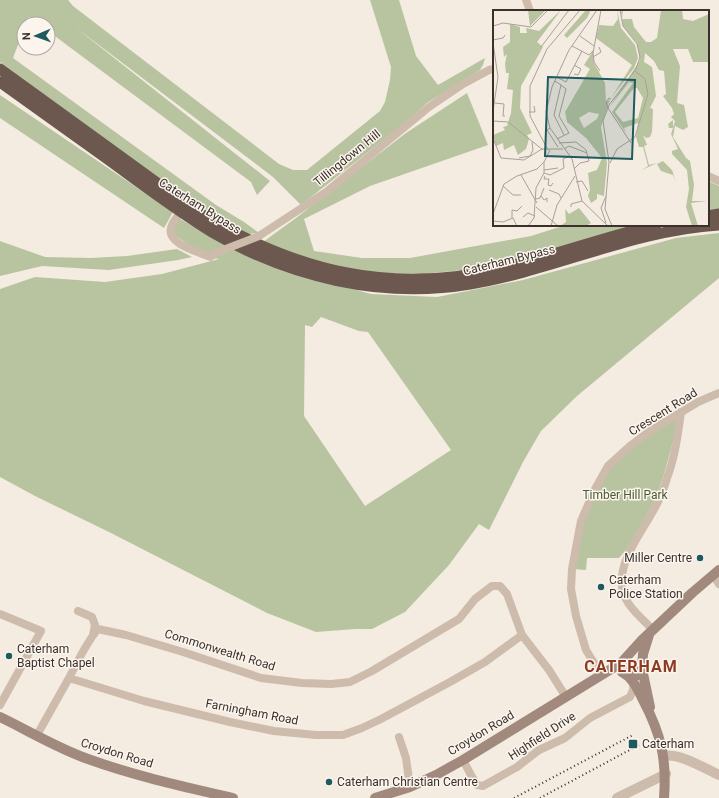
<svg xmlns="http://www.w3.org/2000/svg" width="719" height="798" font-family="Roboto,sans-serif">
  <rect width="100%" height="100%" fill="#f4ebe1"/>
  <path fill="#b8c4a0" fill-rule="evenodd" d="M0,0H68L73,6L279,164L293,170H307L380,111L385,102L390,80L391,67L370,0H399L416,56L438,85L485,58L483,65L480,70L427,103L406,122L301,205L273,177L75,27L270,181L257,195L251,182L48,31V24H39L29,17L26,24H24V29L13,58L216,205L244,222L259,233L247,234L198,205L104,139L0,62Z
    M467,93L488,145L370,186L304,219L314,251L362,258H410L531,236L566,225H638L537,254L474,269L423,274L379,273L328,266L263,242L296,218L406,133Z
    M0,95L173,212L164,228L0,118Z
    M708,181L719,186V211L708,212Z
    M180,219L221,242L309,277L371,294L437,297L523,280L676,238L719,233V278L577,396L541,431L523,462L489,530L479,524L449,565L405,612L372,629H355L316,632L267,613L109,532L35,496L0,477V289L35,277L105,282L162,274L219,259L207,257L173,234L171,228ZM321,317L359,331L368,332L451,450L365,506L304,416L305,325L312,327Z
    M0,241L45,257L91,258L127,256L177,249L192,257L178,260L109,270L42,266L0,276Z
    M681,412L665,471L656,498L627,549L619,558H587L586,570L572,569L581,521L608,466Z"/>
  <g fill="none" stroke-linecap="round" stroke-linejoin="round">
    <path stroke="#cdbbac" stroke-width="8" d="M526,0L530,11
      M708,176L719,181
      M181,212C177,217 172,222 171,228C166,244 200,252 210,257L218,252
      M259,236L326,192L429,107L463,84L489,70L494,69
      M713,575L719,584
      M78,611L92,617L95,625L93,635
      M0,614L41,631L0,705
      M653,630C643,619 627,607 623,592C616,563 640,535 653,511C659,501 664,489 667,478C675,457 678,434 681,412
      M601,674L586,650L576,616L571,589L572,569L581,521L594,491L608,466L630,446L650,431L698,402L719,393
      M69,678C78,661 86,643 98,629L126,635L183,652L261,678L302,683L331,684L350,682L372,671L459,619L475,599L492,586H500L507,594L522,635L549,670L566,697
      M37,735L69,678L144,701L230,722L274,731L316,735H343L362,728L381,719L450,682L485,662L522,635
      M399,737L406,758L410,787
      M463,760L471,775L477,785L483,786L517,767L539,750L565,738L590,718L630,697L633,690L634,682"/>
    <path stroke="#cdbbac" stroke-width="10" d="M663,756C680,753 704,768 719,775
      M617,798L666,774"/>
    <path stroke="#a18a7d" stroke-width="10" d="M649,635L643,654L642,669L650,707
      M642,669L636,676H628L622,672L621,663L641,641L692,593L719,570
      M628,676C635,683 639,691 643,700C661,734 667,759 664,798
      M0,717C29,731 57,748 88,759C135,776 185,787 233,798
      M375,798L410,787L436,775L463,760L621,663"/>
    <path stroke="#6c584f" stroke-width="11" d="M0,69L193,209C294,272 393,297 510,266C559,254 607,236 656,225
      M0,82C36,108 73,134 109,160C143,185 176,210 212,232C289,277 382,299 470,284C554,270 634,230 719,225
      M708,216L719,214"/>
    <path stroke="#3b302b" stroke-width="2" stroke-dasharray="1 3" stroke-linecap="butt" d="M514,798L633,735
      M540,798L639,745"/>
    <path stroke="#cdbbac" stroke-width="8" d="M218,252L259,236"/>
  </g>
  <g fill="#1f5a5e" stroke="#fbf5ee" stroke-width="1.5">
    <circle cx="700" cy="558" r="4"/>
    <circle cx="601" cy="587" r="4"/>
    <circle cx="9" cy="656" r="4"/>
    <rect x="628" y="739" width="10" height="10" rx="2"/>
    <circle cx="329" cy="782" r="4"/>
  </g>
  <g text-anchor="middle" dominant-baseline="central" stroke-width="3" stroke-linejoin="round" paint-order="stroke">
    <g font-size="12" fill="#3b302b" stroke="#fbf5ee">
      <text transform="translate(347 158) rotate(-39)">Tillingdown Hill</text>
      <text transform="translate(200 206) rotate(32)">Caterham Bypass</text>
      <text transform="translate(509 260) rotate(-14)">Caterham Bypass</text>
      <text transform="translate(663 412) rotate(-32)">Crescent Road</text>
      <text transform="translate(220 650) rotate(17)">Commonwealth Road</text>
      <text transform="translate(252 712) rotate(11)">Farningham Road</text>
      <text transform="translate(481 733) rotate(-31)">Croydon Road</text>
      <text transform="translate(542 736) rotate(-33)">Highfield Drive</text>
      <text transform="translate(117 753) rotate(17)">Croydon Road</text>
    </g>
    <g font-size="12" fill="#4a5a2e" stroke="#fbf5ee">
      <text x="625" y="495">Timber Hill Park</text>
    </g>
    <g font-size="12" fill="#3b302b" stroke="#fbf5ee" text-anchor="start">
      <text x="692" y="558" text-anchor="end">Miller Centre</text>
      <text x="609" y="580">Caterham<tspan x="609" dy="14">Police Station</tspan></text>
      <text x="17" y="649">Caterham<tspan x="17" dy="14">Baptist Chapel</tspan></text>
      <text x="642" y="744">Caterham</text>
      <text x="337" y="782">Caterham Christian Centre</text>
    </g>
    <g font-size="16" font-weight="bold" letter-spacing="1" fill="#8c3b22" stroke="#fbf5ee">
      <text x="631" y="666">CATERHAM</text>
    </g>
  </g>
  <g transform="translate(493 10)">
    <rect width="216" height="216" fill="#f4ebe1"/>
    <path d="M35,0H53L37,16ZM68,0L44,32L50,37L28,76L27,98L39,123L34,125L36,129L33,139L25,145L21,135L11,140L10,133L3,136L0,125L12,120L10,117L14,116L18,103L20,80L14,79L16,63H13L12,54L14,44L11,47L10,37L17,32V14L27,17V23H34L33,18L46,21ZM93,0H98L94,8L74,28L71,25ZM124,0L128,18L142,35L145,48L141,58L118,88L139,55L103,28L106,15L120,16L125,9ZM128,0H130L129,9H139L141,17L153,32H158L164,28L168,0H189L190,9L200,11L216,4V52H200L195,39H180L187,56L184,93L191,95L195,117L190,120L182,116L180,127L193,148L197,151L201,175L199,191H214L198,193L205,216H199L193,197L196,179L194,160L179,144V141L185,139L178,124L180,118H176L175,114L180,110V118L182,111L178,107L181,104L179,98L170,86L173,84L171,61L166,60L161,51L152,43L151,52L159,57L163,86L157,98L160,99L159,122L157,127L153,128L150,125L154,135L151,136L156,155L164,153L149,160L155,156L150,137H146L143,127L145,113L131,118L133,123L119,102L140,73L136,72L116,98L147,50L144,33L130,16ZM141,78H144L150,88L145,108L130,112L122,102ZM100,41L101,53L112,73L113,92L117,89L108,117L114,153L111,186L104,184V189L98,193L95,186L97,180L95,163L104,160L109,148L93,128L74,112L72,102L97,59L91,55ZM96,102L106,104L104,109L91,118L86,108ZM170,151L179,160L183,172L180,165L168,161L164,154ZM86,198L98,213L93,216H67L73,212L72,199L76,204Z" fill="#b8c4a0" fill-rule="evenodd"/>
    <path fill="none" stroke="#aaa098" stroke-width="1" d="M104,0L76,40L59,77L53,102L57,118L79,149L89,191L115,216M0,16L10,13L38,17L55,0M87,26L101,36M0,30L10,28L12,25M0,33L5,67L0,101M79,36L96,45L101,40M48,37L76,0M100,47L108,42L106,37M81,55L88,59L85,65L81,64M107,61L101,52L100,43L108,0M142,61L152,69L155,84L142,127M64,67L73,72L89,41M62,71L68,75L61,105L71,125M118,89L116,88L113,92L115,98L138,133M2,93L11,94L10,106H12M36,102H42L41,96M0,111L15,112L50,140M57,118L54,120L65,137M0,128L8,148L31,150L49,139H70M64,129L76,123L66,106L73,79L68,75M66,133L83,132L93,140L96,151L87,153L81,159M71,139L76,136L94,143M55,140L37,106V76L54,39L87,0M26,148L37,146L40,140L39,132M117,153L124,139L142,127M51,160L65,158M51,163L57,165L71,158L70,149L77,146M28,165L44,193M52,166L51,169H56L55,175L58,176L60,173M83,172L89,171L95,181M10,176L20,185H28M56,180L66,184L68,188M48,186L51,190L54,188V192M113,186L108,198L113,213M43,189L47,188L51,178M43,197L65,216M78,197V194L89,191M0,204L11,174L24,166L44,159L51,152L57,140M30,207L35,203L42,206M19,208V200L24,201L29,196M0,211L10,212L20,208L24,216M35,216L41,208L43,178L51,163V152M58,216L64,195L82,166M119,216L112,199L116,152L110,111L116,95L143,59L147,47L144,34L130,16L127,0"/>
    <path fill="#1f5a5e" fill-opacity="0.15" stroke="#1f5a5e" stroke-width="2" d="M55,67L142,70L139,149L52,146Z"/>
    <rect width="216" height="216" fill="none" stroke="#3b302b" stroke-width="2"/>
  </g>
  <g transform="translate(36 36) rotate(268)"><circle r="19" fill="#fbf5ee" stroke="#aea6a0"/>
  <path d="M0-3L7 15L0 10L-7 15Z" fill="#1f5a5e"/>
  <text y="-6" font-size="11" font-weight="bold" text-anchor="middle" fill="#3b302b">N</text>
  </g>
</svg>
